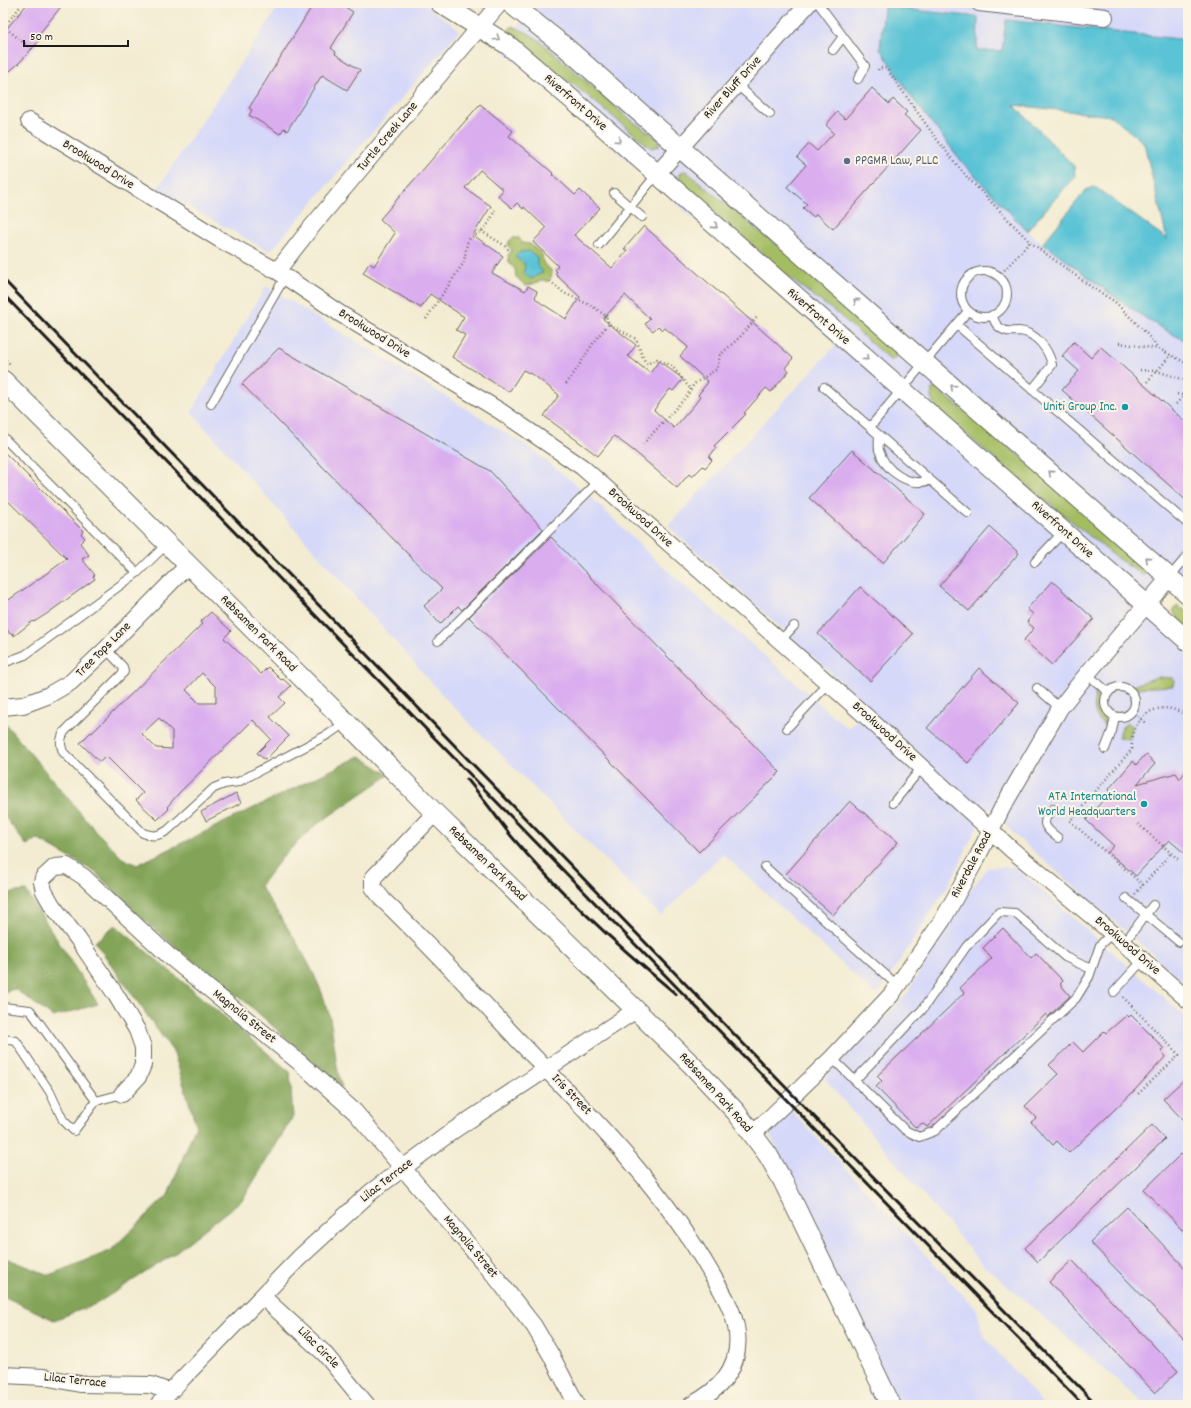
<svg xmlns="http://www.w3.org/2000/svg" width="1191" height="1408" font-family="Dekko,sans-serif">
  <rect width="100%" height="100%" fill="#fcf5e5"/>
  <filter id="ink" filterUnits="userSpaceOnUse"><feTurbulence type="fractalNoise" baseFrequency=".025" numOctaves="2"/><feDisplacementMap in="SourceGraphic" scale="8" xChannelSelector="R" yChannelSelector="G"/><feConvolveMatrix kernelMatrix="1 2 1 2 8 2 1 2 1" color-interpolation-filters="sRGB"/></filter>
  <filter id="wash" filterUnits="userSpaceOnUse"><feTurbulence type="fractalNoise" baseFrequency=".012" numOctaves="4" result="noise"/><feDisplacementMap in="SourceGraphic" scale="16" xChannelSelector="R" yChannelSelector="G"/><feGaussianBlur stdDeviation="0.9" result="paint"/><feColorMatrix in="noise" values="0 0 0 0 0 0 0 0 0 0 0 0 0 0 0 0 0 1.4 0 .05"/><feComposite in="paint" operator="in"/></filter>
  <g filter="url(#wash)">
    <rect width="100%" height="100%" fill="#f3ecd2"/>
    <path fill="#d6d8f9" d="M281,3H423L460,30L270,252L157,189Z
      M532,3H1188V40L1007,20L1002,51L976,50L884,7L880,48L962,162L1027,231L1115,296L1171,333L1188,342V578L1149,617L1188,651V985L1018,838L987,806L950,883L877,996L723,854L661,916L447,700L191,412L266,286L530,448L587,493L651,556L848,729L869,707L668,526L837,344L503,51Z
      M988,867H1015L1188,1019V1405H1146L982,1264L824,1078L905,996L964,899Z
      M790,1109L977,1310L984,1336L1044,1405H874L868,1392L887,1382L792,1184L770,1134Z"/>
    <path fill="#a4bd63" stroke="#606c40" d="M512,26L528,33L539,40L627,117L658,139L660,146L651,148L583,92L523,48L508,30Z
      M686,171L756,229L814,272L893,344L897,353L895,359L890,360L838,314L797,284L684,187C681,182 677,178 681,172Z
      M513,238H519L522,243L530,244L542,254L543,263L551,270L552,276L547,282L545,280L526,286L516,277L515,269L509,262L508,255L512,250L508,246L509,241Z
      M936,388L1057,486L1144,565L1147,572L1143,575L1118,559L992,457L936,408L931,398L932,389Z
      M1177,606L1188,612V630L1182,625L1173,611Z
      M1157,677L1172,678L1174,680L1173,686L1135,688L1132,686Z
      M1096,693L1104,716L1106,726C1095,720 1091,705 1096,693Z
      M1127,723L1133,726L1129,739L1118,738L1122,727Z"/>
    <path fill="#83a459" stroke="#50603a" d="M3,721L94,829L122,858L137,865L360,756L389,775L316,825L285,854L260,886C286,926 312,961 327,1007C335,1033 334,1062 342,1088L247,1003L181,952L130,908L95,872L37,839L27,846L3,814Z
      M26,891L98,1004L53,1017L15,989L3,992V899L7,893Z
      M115,925L290,1072L293,1117L243,1199L168,1258L96,1304L54,1320L3,1296V1257L49,1275L110,1251L168,1195L196,1125L174,1053L95,942Z"/>
    <path fill="#5ac3d6" stroke="#3b7079" d="M884,7L978,17L977,50L1002,51L1006,20L1188,40V342C1136,317 1089,277 1043,243L1087,189L1095,187L1167,239L1144,143L1111,116L1014,105L1074,166L1075,176L1027,231L962,162L910,95L880,48Z
      M529,251L537,257V265L543,272L531,279L524,273L525,264L515,257L520,252Z"/>
    <g id="blocks">
      <path fill="#daadef" fill-rule="evenodd" d="M28,3H64L35,39L39,41L19,63L3,77V33Z
        M314,3H339L353,12L331,48L336,52L335,54L360,70L347,90L322,75L287,131L284,128L280,134L249,115L252,110L249,108Z
        M872,88L889,104L893,99L907,112L904,115L921,130L833,229L816,214L814,217L803,208L807,204L787,187L806,165L797,157L809,144L817,151L834,133L826,125L837,112L845,119Z
        M480,104L513,131L509,136L553,173L552,174L575,195L580,190L600,208L574,235L612,268L627,251L624,249L644,226L793,358L785,368L789,371L771,392L766,388L744,413L746,414L714,446L716,448L709,457L712,460L705,468L703,466L692,477L689,474L677,488L634,451L614,436L598,456L544,416L559,395L535,376L523,370L509,392L452,357L465,335L456,330L464,317L430,294L421,308L363,273L369,263L374,266L395,233L380,219ZM480,170L503,190L498,196L512,208L517,203L523,209L524,207L546,228L533,242L558,266L555,270L557,272L555,274L580,297L566,319L541,303L535,298L537,291L528,286L525,291L492,273L503,256L473,235L491,206L465,188ZM625,295L650,319L645,324L653,331L658,326L663,330L665,328L688,347L680,356L708,382L698,395L700,397L695,404L674,428L654,410L670,389L673,391L683,379L659,361L650,373L628,356L636,345L603,319Z
        M1074,342L1091,358L1101,347L1188,424V502L1062,390L1079,371L1062,356Z
        M279,348L490,471L543,529L462,610L458,606L440,624L424,606L442,589L242,384Z
        M852,450L925,514L883,563L809,498Z
        M3,451L83,531L81,534L85,538L80,543L89,555L82,559L95,575L93,576L95,579L48,613L34,622L33,621L14,636L13,633L10,634L3,624V604L67,559L3,496Z
        M990,527L1019,553L969,611L939,586Z
        M551,537L780,772L699,852L469,617Z
        M1052,581L1094,619L1052,665L1024,640L1034,628L1027,622L1033,614L1027,609Z
        M860,587L913,634L870,681L818,634Z
        M211,612L231,631L224,638L261,674L268,667L281,680L283,679L291,686L279,697L285,703L270,717L289,736L265,760L257,753L271,739L253,720L179,793L167,807L169,809L157,820L136,800L143,793L106,756L100,762L80,743L91,732L92,733L202,624L200,622ZM202,673L216,687V703H199L186,690ZM159,718L172,731V749L156,748L142,734Z
        M979,668L1019,703L968,763L927,728Z
        M1146,754L1155,764L1137,784L1176,773L1180,779L1188,768V856L1169,840L1136,876L1108,852L1114,846L1086,820L1110,792L1108,790L1133,761L1136,765Z
        M236,793L241,803L206,821L201,812Z
        M850,801L898,842L833,915L786,874Z
        M1003,928L1031,958L1036,953L1063,981L1060,984L1070,996L1048,1017L1046,1014L927,1127L922,1123L916,1128L876,1087L882,1081L877,1076L964,993L960,988L992,958L983,948Z
        M1127,1015L1129,1017L1131,1015L1152,1036L1164,1049L1161,1051L1165,1057L1133,1092L1069,1153L1057,1141L1053,1145L1031,1122L1036,1118L1025,1106L1058,1074L1049,1065L1073,1042L1083,1052L1104,1031L1106,1033Z
        M1188,1076V1125L1163,1099Z
        M1152,1125L1165,1139L1038,1262L1025,1248Z
        M1181,1154L1188,1162V1235L1144,1190Z
        M1127,1207L1188,1271V1343L1090,1242Z
        M1072,1260L1178,1371L1155,1393L1049,1282Z"/>
    </g>
  </g>
  <g filter="url(#ink)">
    <use href="#blocks" fill-opacity="0" stroke="#67655c" stroke-width="1"/>
    <g fill="none" stroke-linecap="round" stroke-linejoin="round">
      <g stroke="#67655c" stroke-width="10">
        <path id="service" d="M818,3L865,66L858,79
          M833,50L842,38
          M736,84L770,114
          M614,193L642,217
          M599,245L657,174
          M961 294a23 23 0 1 1 46 0a23 23 0 1 1-46 0Z
          M992,315C994,319 995,324 998,326C1005,333 1011,331 1019,331C1036,332 1049,350 1052,365L1032,390
          M957,325L1188,524
          M824,387L968,513
          M211,404L285,277
          M870,427L968,311
          M879,435C879,439 878,446 879,450C885,471 909,488 930,480
          M3,437L137,573
          M1035,562L1063,532
          M1169,578L1188,555
          M438,641L599,481
          M780,641L794,626
          M106,649L123,667L124,672L64,732C60,740 60,744 63,752L143,833C153,837 159,836 168,830L214,788L224,784L238,782L329,734L346,722
          M3,663L25,655L137,573L167,544
          M1087,674L1108,692
          M1105 702a15 15 0 1 1 30 0a15 15 0 1 1-30 0Z
          M1037,688L1060,708
          M787,728L829,683
          M1105,749L1112,731L1115,716
          M893,803L923,766
          M1053,809C1039,823 1045,828 1058,838
          M765,867L898,986
          M1126,898L1179,942
          M1124,943L1153,905
          M1114,992L1143,960
          M3,1007L30,1010L96,1101
          M3,1039L16,1041L50,1092L63,1120L74,1131L96,1101L122,1094
          M832,1058L905,1130L919,1137L935,1131L1076,998L1089,977L1100,945L1112,933
          M855,1080L922,1010L966,947L999,912L1015,913L1065,957L1091,969"/>
      </g>
      <g stroke="#67655c" stroke-width="18">
        <path id="minor" d="M979,3L1105,17
          M29,121L219,239L277,271L339,313L500,411L582,467L868,718L1012,850L1112,933L1188,1000
          M657,174L809,3
          M277,271L309,230L500,3
          M3,707L23,705L47,696L71,682L106,649L188,565
          M435,813L373,878V887L383,900C430,945 474,993 518,1040C588,1113 660,1184 711,1273C722,1291 735,1312 737,1333C741,1368 720,1390 691,1405
          M122,1094L138,1077L143,1065V1047L137,1030L116,995L78,939L52,905L44,891L42,882L43,878L55,867L67,866L84,877L169,956L299,1062L355,1112L495,1276L534,1326L551,1355L577,1405
          M753,1134L832,1058L891,995L942,921L977,858L1002,808L1060,708L1087,674L1169,578
          M263,1297L324,1353L367,1405
          M3,1375L44,1377L80,1384L151,1385L170,1392
          M158,1405L181,1380L299,1258L371,1192L454,1130L636,1010"/>
      </g>
      <g stroke="#67655c" stroke-width="21">
        <path id="tertiary" d="M440,3L508,45L582,108L1188,641
          M510,3L563,45L1188,594
          M3,380L346,722L435,813L692,1065L736,1112L768,1155L783,1181L891,1405"/>
      </g>
      <path stroke="#67655c" stroke-width="2.5" stroke-dasharray="1 3" stroke-linecap="butt" d="M3,26L34,51
        M4,27L23,3
        M878,70L879,68H886L938,141L967,177L1030,242L1094,289L1114,301L1146,333L1159,349
        M481,231L504,245L510,251
        M999,276L1030,242
        M550,281L564,293L592,306L606,316L609,324L636,339L643,358L647,364L657,359L672,366L691,390
        M426,319L464,262L467,243L470,238L481,232L489,223L495,210
        M1119,343L1159,349L1188,364
        M3,357L11,365
        M1140,370L1157,371L1188,381
        M1147,382L1171,355
        M566,384C582,364 591,342 609,324
        M1177,394L1188,396
        M1176,404L1188,392
        M643,444L687,396L694,384L717,369L720,355L740,337L757,317
        M1131,712L1147,724
        M1138,824L1180,861
        M1143,885L1070,821L1132,749C1130,715 1159,697 1188,716
        M1135,894L1171,853
        M1123,997L1179,1055L1138,1094"/>
      <use href="#service" stroke="#fff" stroke-width="8"/>
      <use href="#minor" stroke="#fff" stroke-width="16"/>
      <use href="#tertiary" stroke="#fff" stroke-width="19"/>
      <path stroke="#1c1c1c" stroke-width="3" d="M3,279L793,1095L1097,1405
        M3,294L1083,1405
        M467,779C483,798 497,818 512,837C561,895 618,946 676,994"/>
    </g>
    <defs><path id="oneway-chevron" d="M-2-3.5L2.5 0L-2 3.5" fill="none" stroke-width="1.6" stroke-linecap="round" stroke-linejoin="round"/></defs>
    <g stroke="#999">
      <use href="#oneway-chevron" transform="translate(497 38) rotate(34)"/>
      <use href="#oneway-chevron" transform="translate(618 140) rotate(42)"/>
      <use href="#oneway-chevron" transform="translate(715 226) rotate(41)"/>
      <use href="#oneway-chevron" transform="translate(856 301) rotate(-139)"/>
      <use href="#oneway-chevron" transform="translate(866 358) rotate(41)"/>
      <use href="#oneway-chevron" transform="translate(953 387) rotate(-138)"/>
      <use href="#oneway-chevron" transform="translate(1051 473) rotate(-139)"/>
      <use href="#oneway-chevron" transform="translate(1148 559) rotate(-138)"/>
    </g>
  </g>
  <circle fill="#5c6f8a" stroke="#fcf5e5" stroke-width="1.5" cx="847" cy="161" r="4"/>
  <g fill="#0f9aa8" stroke="#fcf5e5" stroke-width="1.5">
    <circle cx="1125" cy="407" r="4"/>
    <circle cx="1144" cy="804" r="4"/>
  </g>
  <g text-anchor="middle" dominant-baseline="central" stroke-width="4" stroke-linejoin="round" paint-order="stroke">
    <g font-size="13" fill="#1c1c1c" stroke="#fcf5e5">
      <text transform="translate(733 88) rotate(-48)">River Bluff Drive</text>
      <text transform="translate(575 103) rotate(41)">Riverfront Drive</text>
      <text transform="translate(388 137) rotate(-50)">Turtle Creek Lane</text>
      <text transform="translate(98 165) rotate(32)">Brookwood Drive</text>
      <text transform="translate(818 317) rotate(41)">Riverfront Drive</text>
      <text transform="translate(374 334) rotate(32)">Brookwood Drive</text>
      <text transform="translate(640 518) rotate(42)">Brookwood Drive</text>
      <text transform="translate(1062 530) rotate(42)">Riverfront Drive</text>
      <text transform="translate(258 634) rotate(45)">Rebsamen Park Road</text>
      <text transform="translate(104 650) rotate(-45)">Tree Tops Lane</text>
      <text transform="translate(884 732) rotate(42)">Brookwood Drive</text>
      <text transform="translate(487 864) rotate(44)">Rebsamen Park Road</text>
      <text transform="translate(972 865) rotate(-62)">Riverdale Road</text>
      <text transform="translate(1127 946) rotate(41)">Brookwood Drive</text>
      <text transform="translate(244 1017) rotate(39)">Magnolia Street</text>
      <text transform="translate(715 1093) rotate(48)">Rebsamen Park Road</text>
      <text transform="translate(571 1095) rotate(46)">Iris Street</text>
      <text transform="translate(387 1181) rotate(-38)">Lilac Terrace</text>
      <text transform="translate(470 1247) rotate(50)">Magnolia Street</text>
      <text transform="translate(318 1348) rotate(45)">Lilac Circle</text>
      <text transform="translate(75 1381) rotate(6)">Lilac Terrace</text>
    </g>
    <g font-size="13" fill="#4e5e75" stroke="#fcf5e5" text-anchor="start">
      <text x="855" y="161">PPGMR Law, PLLC</text>
    </g>
    <g font-size="13" fill="#0d838f" stroke="#fcf5e5" text-anchor="end">
      <text x="1117" y="407">Uniti Group Inc.</text>
      <text x="1136" y="797">ATA International<tspan x="1136" dy="15">World Headquarters</tspan></text>
    </g>
  </g>
  <rect width="1191" height="1408" fill="none" stroke="#fcf5e5" stroke-width="16"/>
  <path d="M24 40v6h104v-6" fill="none" stroke="#1c1c1c" stroke-width="2"/>
  <text x="30" y="40" font-size="12" fill="#1c1c1c" stroke="#fcf5e5" stroke-width="3" paint-order="stroke">50 m</text>
</svg>
